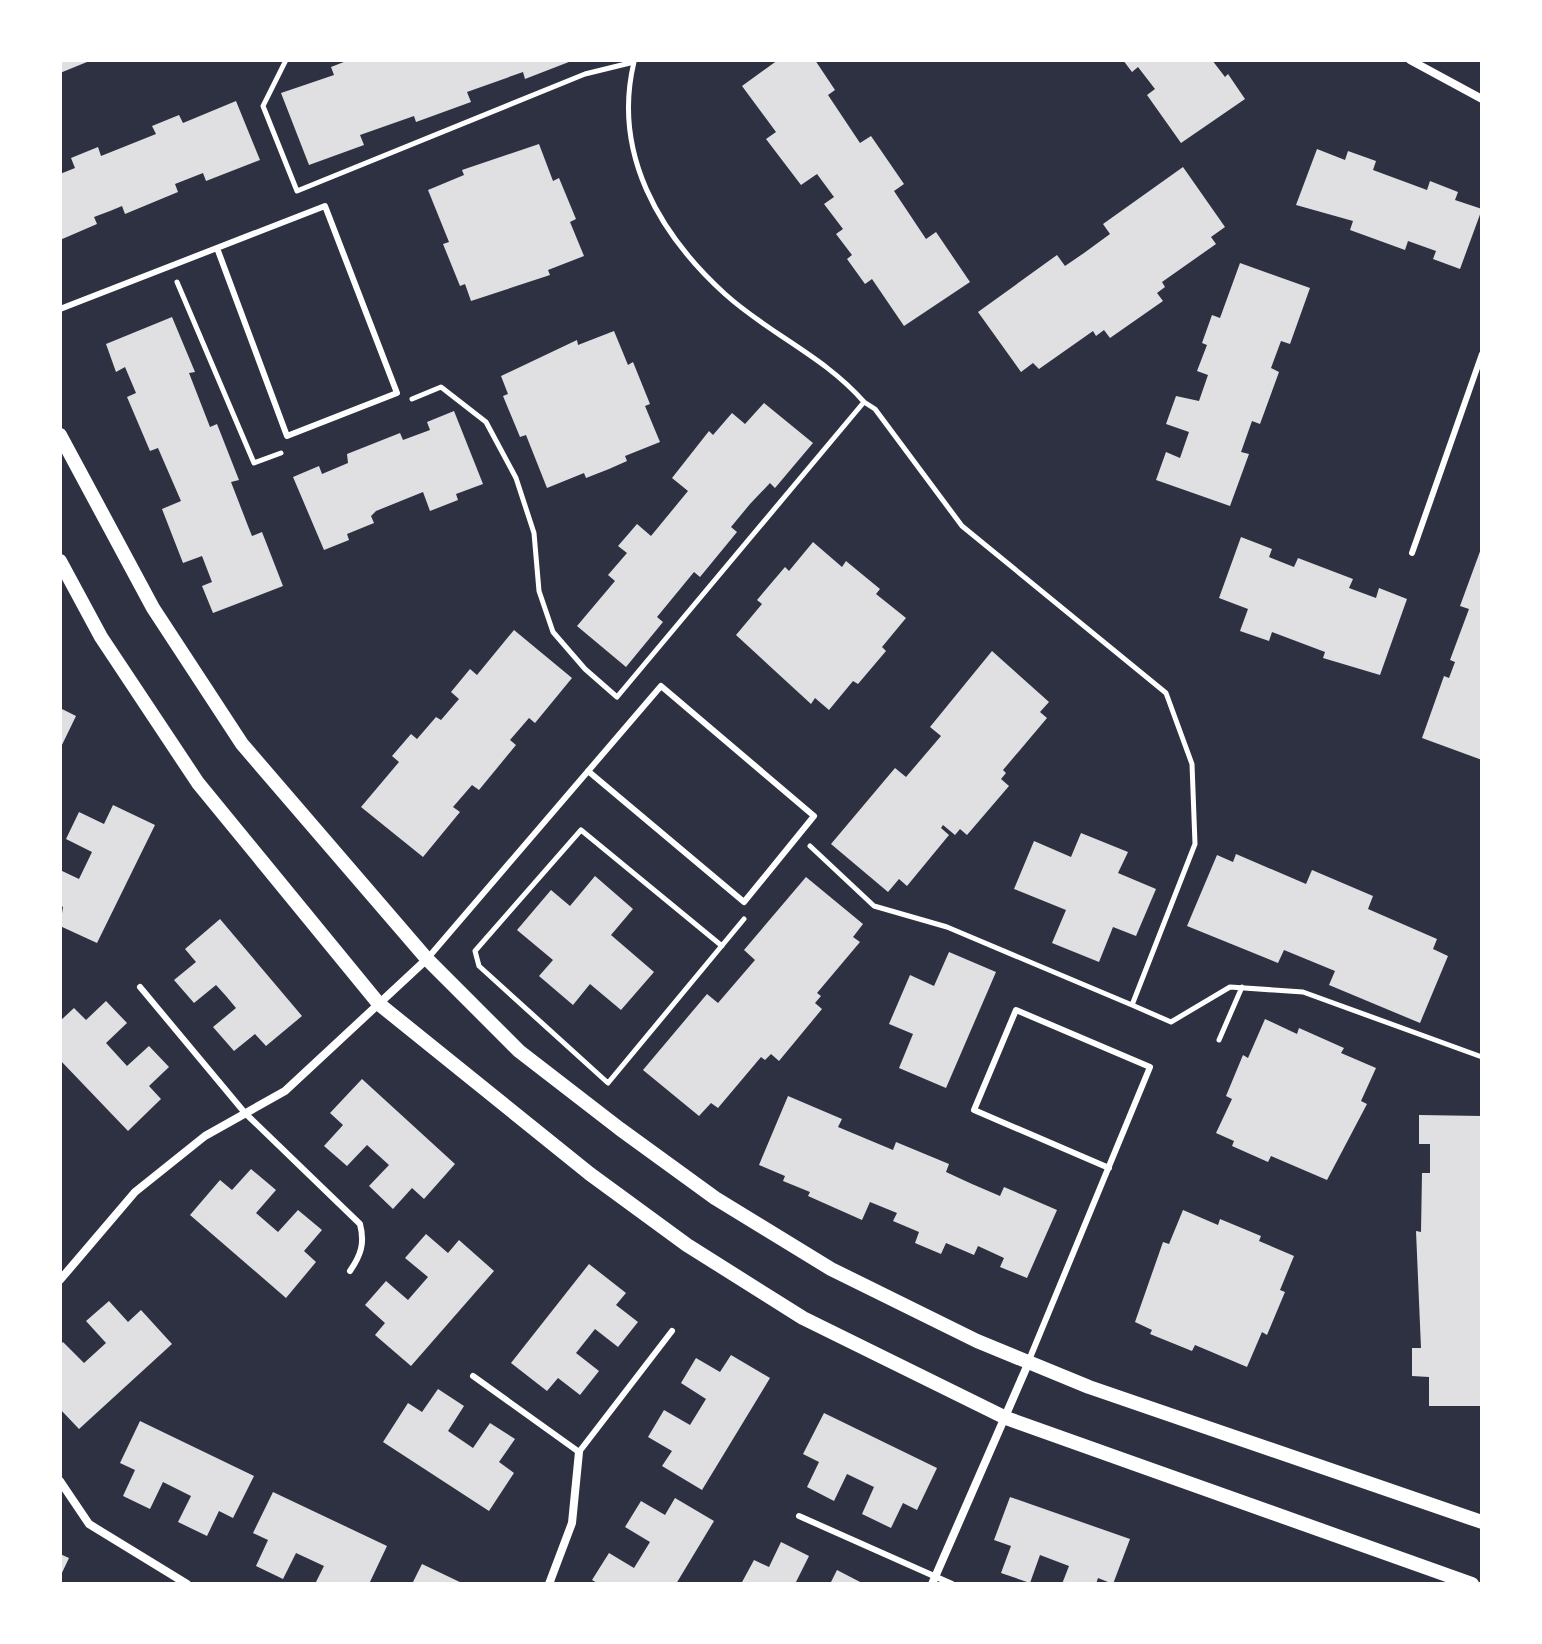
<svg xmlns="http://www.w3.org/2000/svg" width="1542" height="1644" font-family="Rubik,sans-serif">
  <rect width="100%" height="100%" fill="#2d3142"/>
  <path fill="#e0e0e3" d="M60,60H86L87,62L60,73Z
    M349,60H574L525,79L523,72L467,92L471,102L416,122L414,116L360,135L364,145L309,165L281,93L334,75L331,67Z
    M778,60H815L835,90L828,95L860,143L871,136L904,184L894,191L926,239L936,232L970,282L904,326L872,279L865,284L847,259L852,255L836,234L843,229L824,204L834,197L817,174L801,185L766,139L776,132L742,86Z
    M1123,60H1212L1225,77L1228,74L1245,99L1181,143L1147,95L1155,89L1138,67L1132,72Z
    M236,101L260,160L206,181L203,173L175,184L178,192L125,214L122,206L110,211L94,217L97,224L60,240V174L75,168L71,158L98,147L101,156L156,134L152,126L179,115L183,123Z
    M539,144L553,181L559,178L576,219L570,222L584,256L548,270L550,275L471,301L465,284L460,286L443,244L449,242L428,190L464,175L462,170Z
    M1317,149L1345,160L1348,151L1376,161L1373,170L1427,190L1430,181L1458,192L1455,200L1482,209L1460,269L1433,259L1436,251L1408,241L1405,250L1350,230L1353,221L1296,205Z
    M1183,167L1225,227L1211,237L1216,244L1162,282L1165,287L1157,293L1163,301L1110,338L1104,330L1096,336L1093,331L1039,369L1033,363L1021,372L978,312L1057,255L1065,266L1084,253L1110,234L1103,224Z
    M1240,263L1310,288L1290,344L1281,341L1271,368L1279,372L1260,424L1252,421L1241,452L1249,454L1230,506L1156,480L1166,452L1180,458L1189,432L1166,424L1176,396L1199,401L1208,375L1197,371L1207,345L1202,343L1212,315L1220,318Z
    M172,317L195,372L189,373L210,427L217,424L239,480L231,482L248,526L252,536L262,532L283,586L213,613L202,586L212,582L202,556L183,563L162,509L181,501L158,448L150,451L127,397L136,393L125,367L116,372L106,344Z
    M614,331L628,365L633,362L650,404L645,406L660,442L625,456L627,461L609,469L586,478L584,473L547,488L526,435L520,437L503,396L508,394L501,376L577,340L578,345Z
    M764,403L813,443L775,488L770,483L750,504L731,527L737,532L700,577L694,572L657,617L663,622L626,667L577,626L615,581L608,575L627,553L618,546L637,524L651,536L688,491L672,478L709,431L713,435L732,413L745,424Z
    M454,411L483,484L456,494L458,500L430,511L423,492L376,511L371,516L374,523L347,534L349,540L324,550L293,477L319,466L322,474L348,463L347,454L400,433L403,440L430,430L427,422Z
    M1241,537L1272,549L1269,557L1294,567L1298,558L1353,579L1349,588L1376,598L1379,588L1407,599L1380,675L1323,658L1325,652L1272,632L1269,641L1240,631L1248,609L1219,598Z
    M813,542L842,567L846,561L880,589L876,594L906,618L882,647L886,651L858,684L853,681L829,710L815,698L811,704L736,635L762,604L757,600L785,567L789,571Z
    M1482,546V760L1422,738L1444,676L1449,678L1455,662L1450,660L1469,609L1460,606Z
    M514,630L572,678L535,723L529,718L510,740L516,745L479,790L472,785L453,807L460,812L423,857L361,807L399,762L392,756L411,734L417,739L436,717L441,720L459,699L451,692L470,669L477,675Z
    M992,651L1049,702L1040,712L1047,718L1003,770L1006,773L1001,779L1009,786L967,835L960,829L955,835L943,825L941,828L949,835L907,886L899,879L888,892L831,844L895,768L906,777L941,736L930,727Z
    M60,708L76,716L60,749Z
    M113,805L155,825L97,943L60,926L63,907L60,905V870L79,879L92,852L66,839L79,812L104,824Z
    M1081,833L1128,852L1118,873L1156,889L1136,936L1113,927L1099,962L1052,943L1066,910L1014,889L1034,841L1071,857Z
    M1236,854L1306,884L1312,870L1373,896L1368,909L1437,939L1433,949L1448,956L1420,1023L1329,985L1335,971L1284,950L1278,963L1187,926L1217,855L1233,862Z
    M595,876L633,909L611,935L654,972L621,1010L590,984L573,1005L539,976L553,960L517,930L551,890L570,906Z
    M806,877L863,924L853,937L860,942L817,993L821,996L815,1003L822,1009L779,1061L771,1054L765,1060L761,1057L718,1108L711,1103L699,1116L643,1070L707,994L718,1003L755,960L744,950Z
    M220,919L302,1016L266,1046L255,1034L234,1051L213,1027L236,1008L226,996L216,985L194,1003L174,980L196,962L185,949Z
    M949,952L996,972L946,1088L899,1068L913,1034L889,1024L910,975L934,986Z
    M106,1001L127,1023L106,1043L127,1066L149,1046L169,1067L149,1086L161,1099L128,1131L60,1060V1021L74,1008L86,1020Z
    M1265,1019L1297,1034L1299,1028L1344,1048L1341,1053L1376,1068L1361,1101L1367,1104L1327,1180L1271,1156L1268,1162L1232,1146L1234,1141L1216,1133L1232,1099L1226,1096L1243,1055L1248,1058Z
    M362,1079L455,1164L424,1199L412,1188L393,1209L369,1186L389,1165L367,1145L347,1166L324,1146L343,1125L330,1113Z
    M788,1096L842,1119L838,1127L893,1150L896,1142L949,1164L946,1172L972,1184L1000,1196L1004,1187L1057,1210L1027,1278L1000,1267L1004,1258L978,1246L974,1255L946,1243L941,1254L915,1243L919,1232L893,1221L897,1213L870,1202L862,1220L808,1196L810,1192L783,1181L785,1176L759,1165Z
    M1419,1115L1482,1116V1406H1429V1377L1412,1376V1348H1421L1416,1231L1421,1232L1422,1173H1430V1144H1419Z
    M251,1169L276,1190L256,1213L278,1232L298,1210L322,1230L304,1251L316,1262L286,1298L190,1215L220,1180L232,1190Z
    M1183,1210L1218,1225L1220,1219L1261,1236L1259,1241L1294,1256L1280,1290L1285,1292L1267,1335L1262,1332L1247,1367L1195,1345L1192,1351L1150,1334L1152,1330L1135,1322L1163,1242L1169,1244Z
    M426,1234L448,1253L459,1240L494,1271L411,1366L375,1335L385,1323L365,1305L386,1281L408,1300L428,1277L405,1258Z
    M589,1264L626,1293L616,1305L638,1322L618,1347L595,1329L576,1353L599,1371L580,1395L558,1378L547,1391L511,1363Z
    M109,1301L128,1322L141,1310L172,1344L79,1429L60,1409V1345L63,1342L84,1363L106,1343L86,1321Z
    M731,1355L770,1378L702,1490L662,1466L672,1451L648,1437L664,1410L690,1425L706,1399L681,1383L696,1358L720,1372Z
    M438,1389L464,1406L448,1431L473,1448L490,1423L515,1439L499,1462L514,1473L489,1511L383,1442L408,1403L422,1412Z
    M824,1413L937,1468L917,1510L903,1503L891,1528L862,1514L874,1487L847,1474L834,1501L807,1487L819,1462L803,1454Z
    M140,1421L254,1476L233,1518L219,1511L207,1536L178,1522L191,1496L163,1482L150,1509L123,1496L135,1470L120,1463Z
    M273,1492L387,1546L369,1584H315L324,1566L296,1553L283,1579L256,1566L268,1540L253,1533Z
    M1010,1497L1130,1539L1113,1584L1098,1578L1096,1584H1062L1069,1566L1040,1555L1030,1583L1001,1573L1011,1546L994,1540Z
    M675,1498L714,1521L676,1584H599L592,1580L609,1553L634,1568L650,1542L625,1527L641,1501L665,1515Z
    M781,1542L809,1556L795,1584H741L754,1560L769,1567Z
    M60,1554L69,1558L60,1577Z
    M422,1564L464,1584H412Z
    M837,1570L864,1584H830Z"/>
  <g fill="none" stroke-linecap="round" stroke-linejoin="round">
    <path stroke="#fff" stroke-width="5" d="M286,60L263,106L297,191L585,74L634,62C612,153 659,234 725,294C769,334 824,356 864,402
      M177,282L254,463L281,453
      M412,399L441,387L486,422L516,478L534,533L539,591L553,632L585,669L617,697L864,402L875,409L962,526L1166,693L1192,764L1195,844L1132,1005L947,927L874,906L810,846
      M722,946L581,830L475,951L479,966L608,1083L744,919
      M1132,1005L1171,1022L1230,987L1303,992L1482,1057
      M1219,1040L1242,987"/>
    <path stroke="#fff" stroke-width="6" d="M60,309L325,206L397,393L287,436L217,248
      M1412,553L1482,354
      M427,959L661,686L814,816L744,902L588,771
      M140,987L245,1113L360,1224C365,1243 361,1255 350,1271
      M1029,1360L1150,1067L1016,1010L974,1110L1109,1168
      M473,1376L579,1452L672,1331
      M799,1516L952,1584"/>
    <path stroke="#fff" stroke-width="8" d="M1410,60L1482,99
      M60,1280L135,1192L205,1136L285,1091L427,959
      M60,1481L89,1524L187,1584
      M549,1584L572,1523L579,1452
      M932,1584L1028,1364"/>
    <path stroke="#fff" stroke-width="14" d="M60,435L153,608L242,744L427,959L519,1051L620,1129L715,1198L831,1269L977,1341L1089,1387L1482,1522
      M60,561L101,637L198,783L379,1004L590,1174L687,1245L803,1318L1006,1418L1472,1584"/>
  </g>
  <rect width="1542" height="1644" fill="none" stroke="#ffffff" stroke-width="124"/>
</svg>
